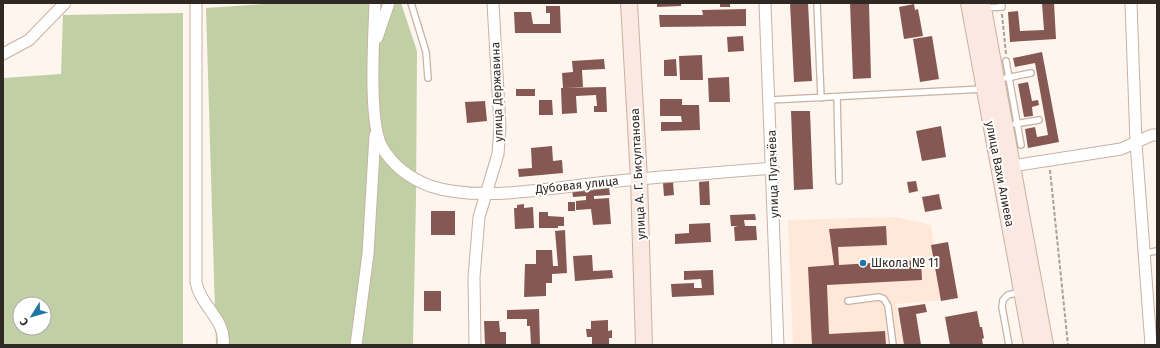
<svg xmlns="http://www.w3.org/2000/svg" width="1160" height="348" font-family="'Fira Sans',sans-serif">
  <rect width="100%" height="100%" fill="#fef5ef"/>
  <path fill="#ffe8d8" d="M895,217L931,225L943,300L896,304L904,345H793L788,220Z"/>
  <path fill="#c0d0a4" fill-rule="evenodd" d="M278,3H401L417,51L416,200L413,345H216L206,8Z
    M183,13V345H3V78L61,74L63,15ZM20,304H44V328H20Z"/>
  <path fill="#865853" d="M657,3H681V6L657,7Z
    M720,3H730V7H720Z
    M790,3H808L812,81L794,82Z
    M850,3H869L871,78L853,79Z
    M1042,3H1054L1056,39L1010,42L1008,12L1018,11L1020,31L1044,30Z
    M914,4L915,10L918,9L923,36L904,39L899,7Z
    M546,6H560L561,33H515L514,12H531L533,24H550V13H546Z
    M746,9V26L660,27L659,15H703L702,10Z
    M743,36L744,51L728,52L727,37Z
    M932,36L939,79L920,82L913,39Z
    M1042,52L1059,142L1028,148L1025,129L1035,127L1037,137L1048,135L1035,63L1015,67L1013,58Z
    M702,55L703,80H680L679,56Z
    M604,59L605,69L582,70L583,87L563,88L562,73L573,72L572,61Z
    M676,59L677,76H664V60Z
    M729,77L730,102H709L708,78Z
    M1028,82L1032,101L1038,100L1039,105L1032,107L1033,116L1024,117L1018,84Z
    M606,87L607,112H594V106H597L596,95L576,96L577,113L562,114L561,88Z
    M516,89H535V96H516Z
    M660,99H682V105H699L700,130L661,131V122H682L681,116H660Z
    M539,100H552L553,115H539Z
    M485,101L487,121L467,123L465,102Z
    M791,111H810L813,189L794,190Z
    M941,126L946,157L922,161L916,131Z
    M552,146L553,161L562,160L563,173L519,177L518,169L532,168L531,148Z
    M709,181L710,205H700L699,182Z
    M916,181L918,191L909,193L907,182Z
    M673,182L674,195L664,196L663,183Z
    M609,188L610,195L594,196V199L609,198L611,224L593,225L591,209L576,210V201L586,200V196L573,197L572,190Z
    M939,194L942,209L925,212L922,197Z
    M568,202H575V211H568Z
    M524,204V208L533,207L534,228L515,229L514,208H517V205Z
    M431,211H455V235H431Z
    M539,212H548V216L564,217V226H558V228H539Z
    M755,214L756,220H744L745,226H756L757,240L735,241L734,227L738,226H731L730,215Z
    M710,223L711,242L675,244V234L689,233V224Z
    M886,226L887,245L838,247L839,265L921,260L922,280L827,285L829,334L885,331L886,345H812L808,267L834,265L829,229Z
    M565,230L567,273L552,274V283H546V296L524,297L525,264H536V250H552L553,266H558L555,231Z
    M948,242L958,298L941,301L931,245Z
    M592,255L593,271L612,270L613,278L575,281L573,256Z
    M713,270L714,295L672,297L671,284L694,283V288H702L701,279L684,280V271Z
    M424,291H441V311H424Z
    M925,304L927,312L916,314L921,345H904L898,308Z
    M539,309L540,345H531L530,326H527V319H507V310Z
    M977,311L980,327H982L984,338L982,339L983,345H950L945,317Z
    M608,320V331L612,330V338H609V345H592V337H587L586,329H591V321Z
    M484,321H499L500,332H506V345H485Z"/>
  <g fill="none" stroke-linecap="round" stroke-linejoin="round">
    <g stroke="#c7b2a3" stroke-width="8">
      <path id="lane" d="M411,3L426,52L428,78
        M817,3L821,98
        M983,8L1002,7L1001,3
        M1006,61L1021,145
        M1006,78L1031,73
        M837,97L839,181
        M770,100L983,89
        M1015,124L1039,120
        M1144,253L1157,251
        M848,301L879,297L884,299L888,306L893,345
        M1009,345L1002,307L1003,300L1008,295L1021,292"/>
    </g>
    <g stroke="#c7b2a3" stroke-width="13">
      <path id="street" d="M196,3V282C200,306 227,320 223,345
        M375,3C374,34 368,122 382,147C393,166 409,178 430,186C481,203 554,187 607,182C662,176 718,173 773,168
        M765,3L778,345
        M1131,3L1136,143L1151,345
        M377,38L389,3
        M3,54L29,40L65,3
        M1012,166L1121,149L1152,135H1157
        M356,345L368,254L375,135
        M475,345L474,277L479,217L498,154L500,127L493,3"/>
    </g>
    <g stroke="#c7b2a3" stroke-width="18">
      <path id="secondary" d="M629,3L639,179L644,345
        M969,3L1032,345
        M982,3L1045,345"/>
    </g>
    <path stroke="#a9a09a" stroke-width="2" stroke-dasharray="4 2" stroke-linecap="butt" d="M1002,14L1006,54
      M1050,170L1068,345"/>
    <use href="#lane" stroke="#fff" stroke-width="5.5"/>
    <use href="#street" stroke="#fff" stroke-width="11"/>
    <use href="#secondary" stroke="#fbe8e1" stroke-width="16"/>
  </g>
  <circle fill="#1e76a5" stroke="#fff" stroke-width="1.5" cx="863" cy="263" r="4"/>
  <g text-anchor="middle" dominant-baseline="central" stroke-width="4" stroke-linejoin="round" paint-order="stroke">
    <g font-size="12" fill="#302822" stroke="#fff">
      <text transform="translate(497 92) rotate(-92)">улица Державина</text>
      <text transform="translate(638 174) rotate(-93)">улица А. Г. Бисултанова</text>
      <text transform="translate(773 174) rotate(-92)">улица Пугачёва</text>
      <text transform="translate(1000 174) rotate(79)">улица Вахи Алиева</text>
      <text transform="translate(577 185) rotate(-6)">Дубовая улица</text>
    </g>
    <g font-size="12" fill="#302822" stroke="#fff" text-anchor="start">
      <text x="871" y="263">Школа № 11</text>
    </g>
  </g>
  <rect width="1160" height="348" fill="none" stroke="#302822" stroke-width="8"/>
  <g transform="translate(32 316) rotate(233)"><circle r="19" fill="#ffffff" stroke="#aca9a7"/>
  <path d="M0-3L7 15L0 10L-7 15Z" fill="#1e76a5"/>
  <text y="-6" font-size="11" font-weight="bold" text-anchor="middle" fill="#302822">С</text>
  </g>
</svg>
